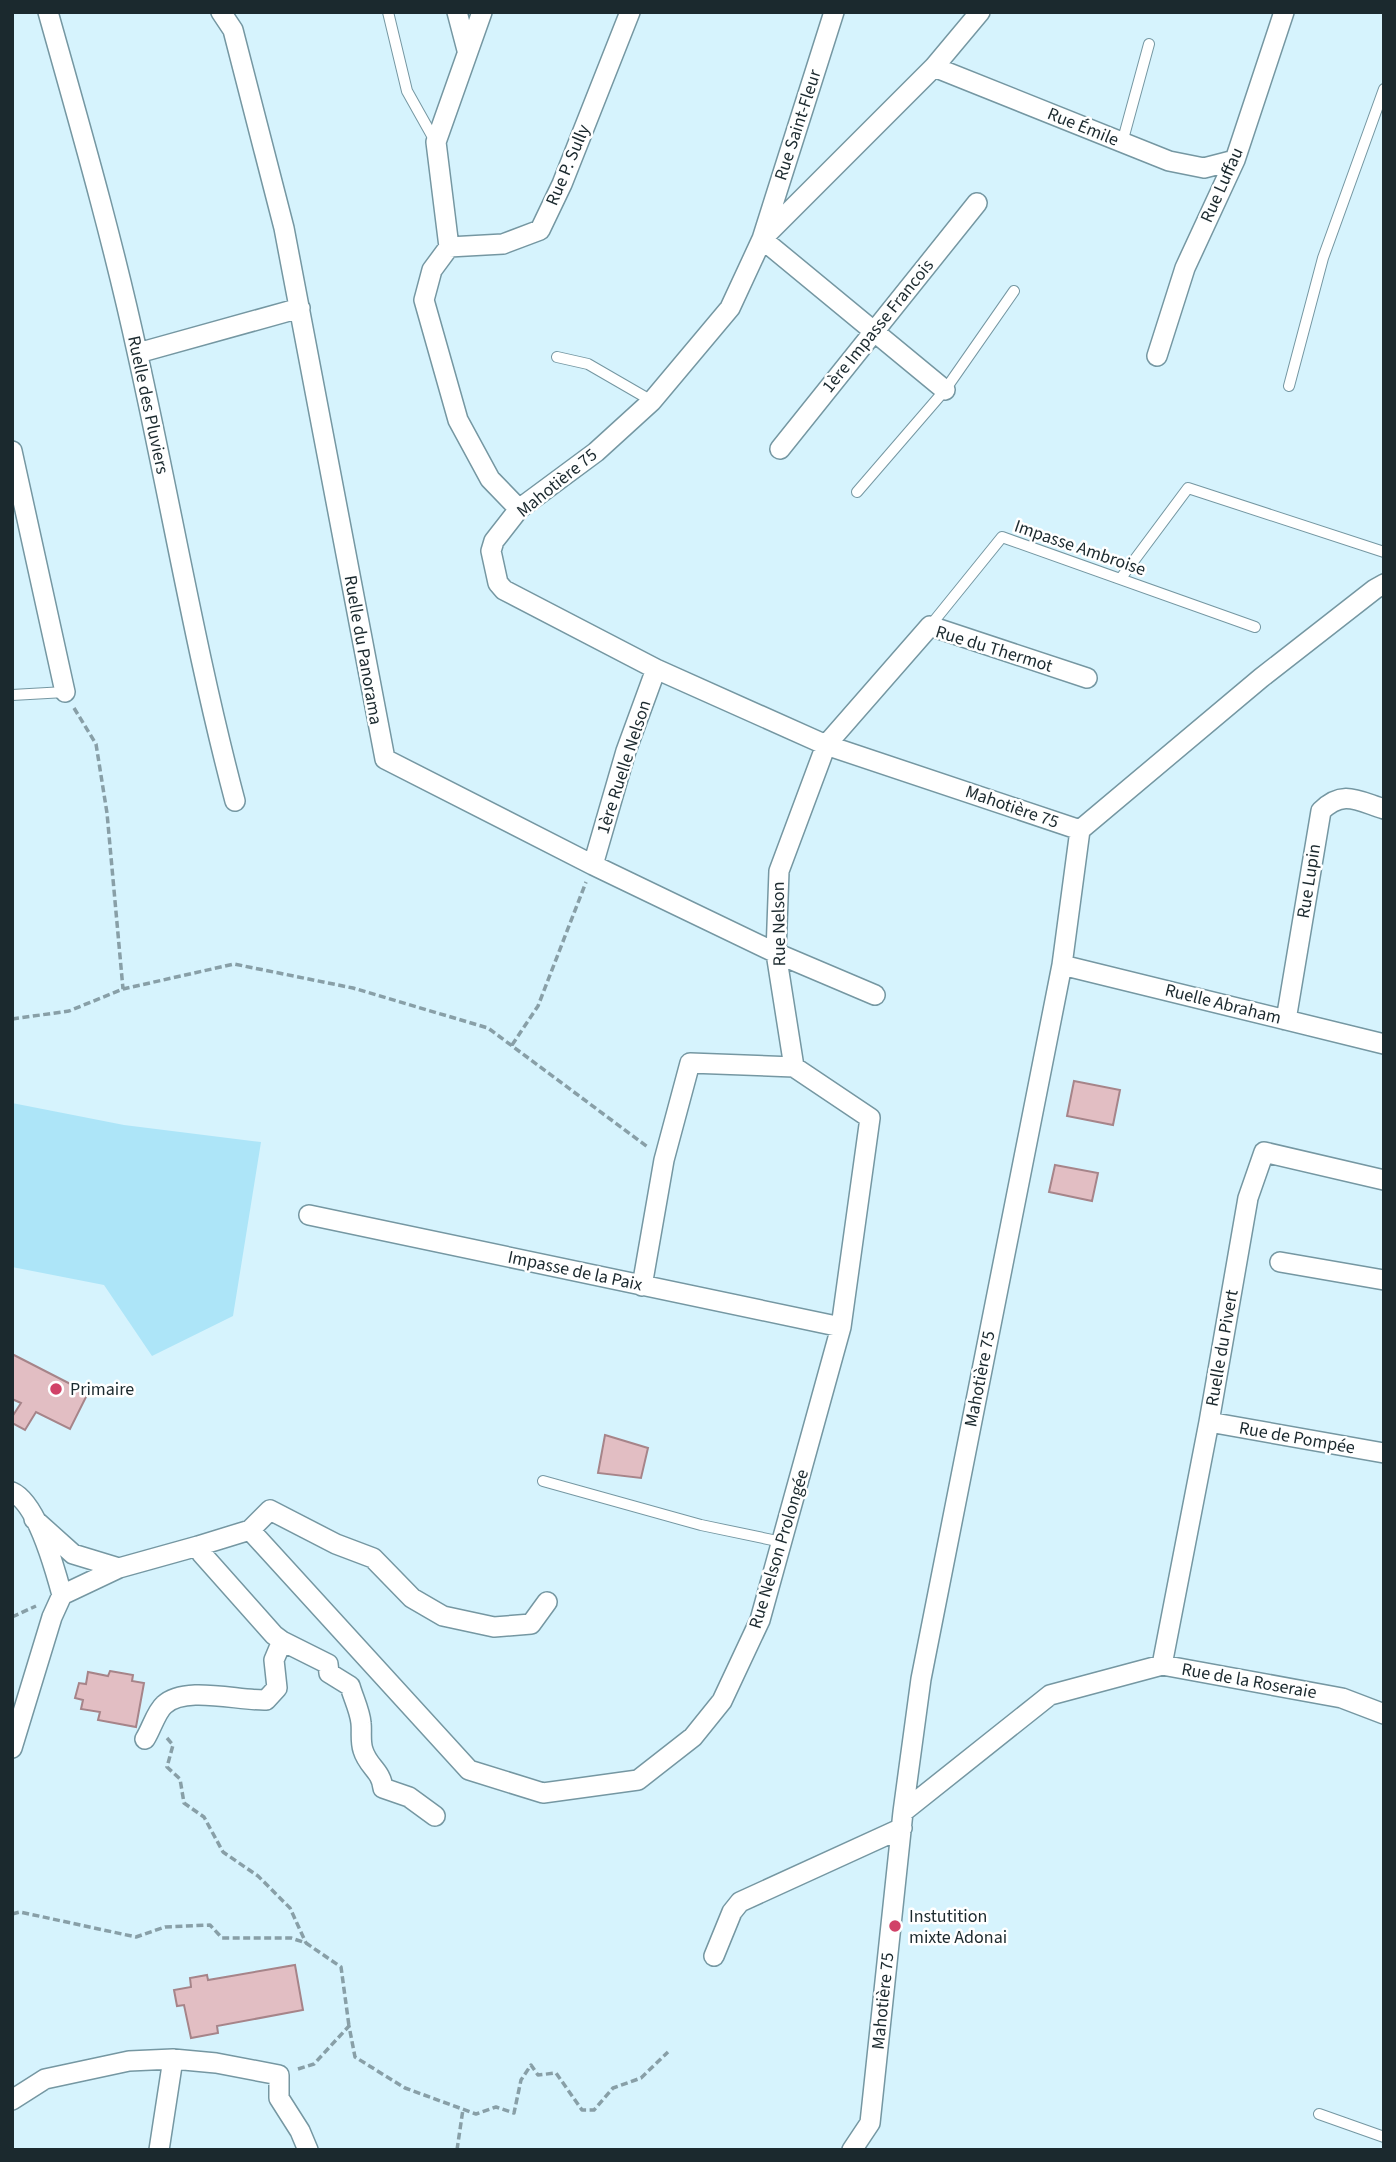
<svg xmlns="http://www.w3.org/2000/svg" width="1396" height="2162" font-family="'Source Sans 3',sans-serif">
  <rect width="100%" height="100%" fill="#d6f3fd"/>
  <path fill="#ade5f8" d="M12,1103L124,1125L261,1142L233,1316L152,1356L104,1285L12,1267Z"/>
  <path fill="#e2bec3" stroke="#a68489" stroke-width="2" d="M1074,1081L1120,1090L1113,1125L1067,1116Z
    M1055,1165L1098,1173L1092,1201L1049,1192Z
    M12,1354L88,1393L70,1429L36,1412L25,1430L12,1423V1417L21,1403L12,1399Z
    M605,1435L648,1448L641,1478L598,1473Z
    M110,1671L133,1675L132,1681L144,1683L136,1727L98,1720L100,1712L81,1709L83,1700L75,1698L79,1683L86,1684L88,1672L108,1676Z
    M295,1965L303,2010L217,2026L218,2033L191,2038L184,2005L177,2006L174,1990L191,1987L190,1978L207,1975L208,1980Z"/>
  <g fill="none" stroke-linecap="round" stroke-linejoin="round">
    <g stroke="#7597a2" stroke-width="12">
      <path id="service" d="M388,12L407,91L435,141
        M1122,143L1149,44
        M557,357L588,364L652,401
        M1289,386L1323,258L1384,89
        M857,492L945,390L1014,291
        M1121,578L1188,488L1384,552
        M930,626L1002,537L1255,627
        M12,695L65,692
        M543,1481L701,1525L782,1542
        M1319,2114L1384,2137"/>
    </g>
    <g stroke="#7597a2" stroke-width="22">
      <path id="minor" d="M48,12C80,126 113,240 138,356C171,504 196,654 235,801
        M221,12L233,30L284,228L385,759L593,865L776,953L875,995
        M457,12L467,50
        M482,12L436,142L449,247L432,270L424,300L458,420L490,479L519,509
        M834,12L762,239L945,390
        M934,67L1169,161L1204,168L1235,160
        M449,247L503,244L540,230L562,184L630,12
        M138,353L300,308
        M1157,356L1185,268L1235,160L1284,12
        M780,449L977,203
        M12,451L65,692
        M1080,830L1261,678L1375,589L1384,584
        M593,865L626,751L656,669
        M1062,965L1384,1044
        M1286,1020L1321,811C1343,789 1358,801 1384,809
        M794,1067L776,953L779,871L826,745L930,626L1087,678
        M309,1215L841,1327
        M1280,1262L1384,1280
        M1209,1422L1384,1453
        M12,1492C37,1503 55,1569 62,1595L52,1617L12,1748
        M34,1519L73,1554L119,1568L198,1546L202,1554L274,1635L282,1641
        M250,1530L469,1770L543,1793L638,1780L693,1737L722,1701L760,1620L841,1327L870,1118L794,1067L690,1063L664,1160L642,1286
        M198,1546L250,1530L270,1510L336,1544L373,1558L412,1598L443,1616L494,1627L531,1624L547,1602
        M62,1595L119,1568
        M1162,1665L1209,1422L1248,1198L1264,1152L1384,1180
        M145,1739C151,1730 156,1712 164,1705C185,1685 238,1701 266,1700L277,1688L274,1660L282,1641L328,1664L329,1673L350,1686C353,1697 360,1711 361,1723C362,1732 360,1741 363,1750C368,1767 381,1770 383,1788L409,1797L435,1816
        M903,1812L1050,1695L1162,1665L1342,1698L1384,1714
        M714,1956L732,1912L740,1902L902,1828
        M12,2100L45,2079L129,2061L173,2059L216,2063L279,2075V2098L300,2131L308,2150
        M159,2150L173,2059
        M852,2150L870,2123L903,1812L921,1679L1062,965L1080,830L826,745L656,669L504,590L498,583L491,551L494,541L519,509L596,452L652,401L730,308L762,239L934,67L980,12"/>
    </g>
    <path stroke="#889fa7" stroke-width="3.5" stroke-dasharray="7 3.5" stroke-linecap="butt" d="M74,708L96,744L107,813L123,989
      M12,1019L69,1011L123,989L234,964L353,988L488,1028L649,1148
      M512,1045L538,1006L586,882
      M12,1617L36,1606
      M167,1738L173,1745L167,1767L180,1779L184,1803L204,1817L223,1852L258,1876L290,1908L306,1943
      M12,1914L20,1912L136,1937L165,1927L210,1925L222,1938H291L306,1943L341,1967L349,2026
      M298,2069L314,2064L349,2026L355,2057L405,2088L476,2114L496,2107L514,2113L521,2080L531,2065L538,2075L556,2073L582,2110H594L613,2088L641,2078L668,2052
      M457,2150L463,2109"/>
    <use href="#service" stroke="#fff" stroke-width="10"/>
    <use href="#minor" stroke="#fff" stroke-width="19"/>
  </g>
  <g fill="#d14268" stroke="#fff" stroke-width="2.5">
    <circle cx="56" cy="1389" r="7"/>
    <circle cx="895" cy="1926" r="7"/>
  </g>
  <g text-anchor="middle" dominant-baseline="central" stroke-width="5" stroke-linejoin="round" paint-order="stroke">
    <g font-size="18" fill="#1b292e" stroke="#fff">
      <text transform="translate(798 125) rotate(-72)">Rue Saint-Fleur</text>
      <text transform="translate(1083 127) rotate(22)">Rue Émile</text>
      <text transform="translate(568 165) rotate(-67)">Rue P. Sully</text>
      <text transform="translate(1222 185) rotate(-66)">Rue Luffau</text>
      <text transform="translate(878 326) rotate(-51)">1ère Impasse Francois</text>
      <text transform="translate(148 405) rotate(78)">Ruelle des Pluviers</text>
      <text transform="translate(557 483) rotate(-39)">Mahotière 75</text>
      <text transform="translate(1080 548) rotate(19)">Impasse Ambroise</text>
      <text transform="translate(994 649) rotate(17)">Rue du Thermot</text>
      <text transform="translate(363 650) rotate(80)">Ruelle du Panorama</text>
      <text transform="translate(624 767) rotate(-72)">1ère Ruelle Nelson</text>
      <text transform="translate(1012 807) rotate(19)">Mahotière 75</text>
      <text transform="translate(1309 881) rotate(-81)">Rue Lupin</text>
      <text transform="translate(779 924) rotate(-91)">Rue Nelson</text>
      <text transform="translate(1223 1004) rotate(14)">Ruelle Abraham</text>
      <text transform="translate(575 1271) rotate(12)">Impasse de la Paix</text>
      <text transform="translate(1222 1348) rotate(-80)">Ruelle du Pivert</text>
      <text transform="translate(980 1379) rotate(-79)">Mahotière 75</text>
      <text transform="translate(1297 1438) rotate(10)">Rue de Pompée</text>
      <text transform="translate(779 1549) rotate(-73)">Rue Nelson Prolongée</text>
      <text transform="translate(1249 1681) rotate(10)">Rue de la Roseraie</text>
      <text transform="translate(883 2001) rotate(-84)">Mahotière 75</text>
    </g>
    <g font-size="18" fill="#1b292e" stroke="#fff" text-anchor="start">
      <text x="70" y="1389">Primaire</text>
      <text x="909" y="1916">Instutition<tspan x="909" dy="21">mixte Adonai</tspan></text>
    </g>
  </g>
  <rect width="1396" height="2162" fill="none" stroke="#1b292e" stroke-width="28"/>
</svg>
